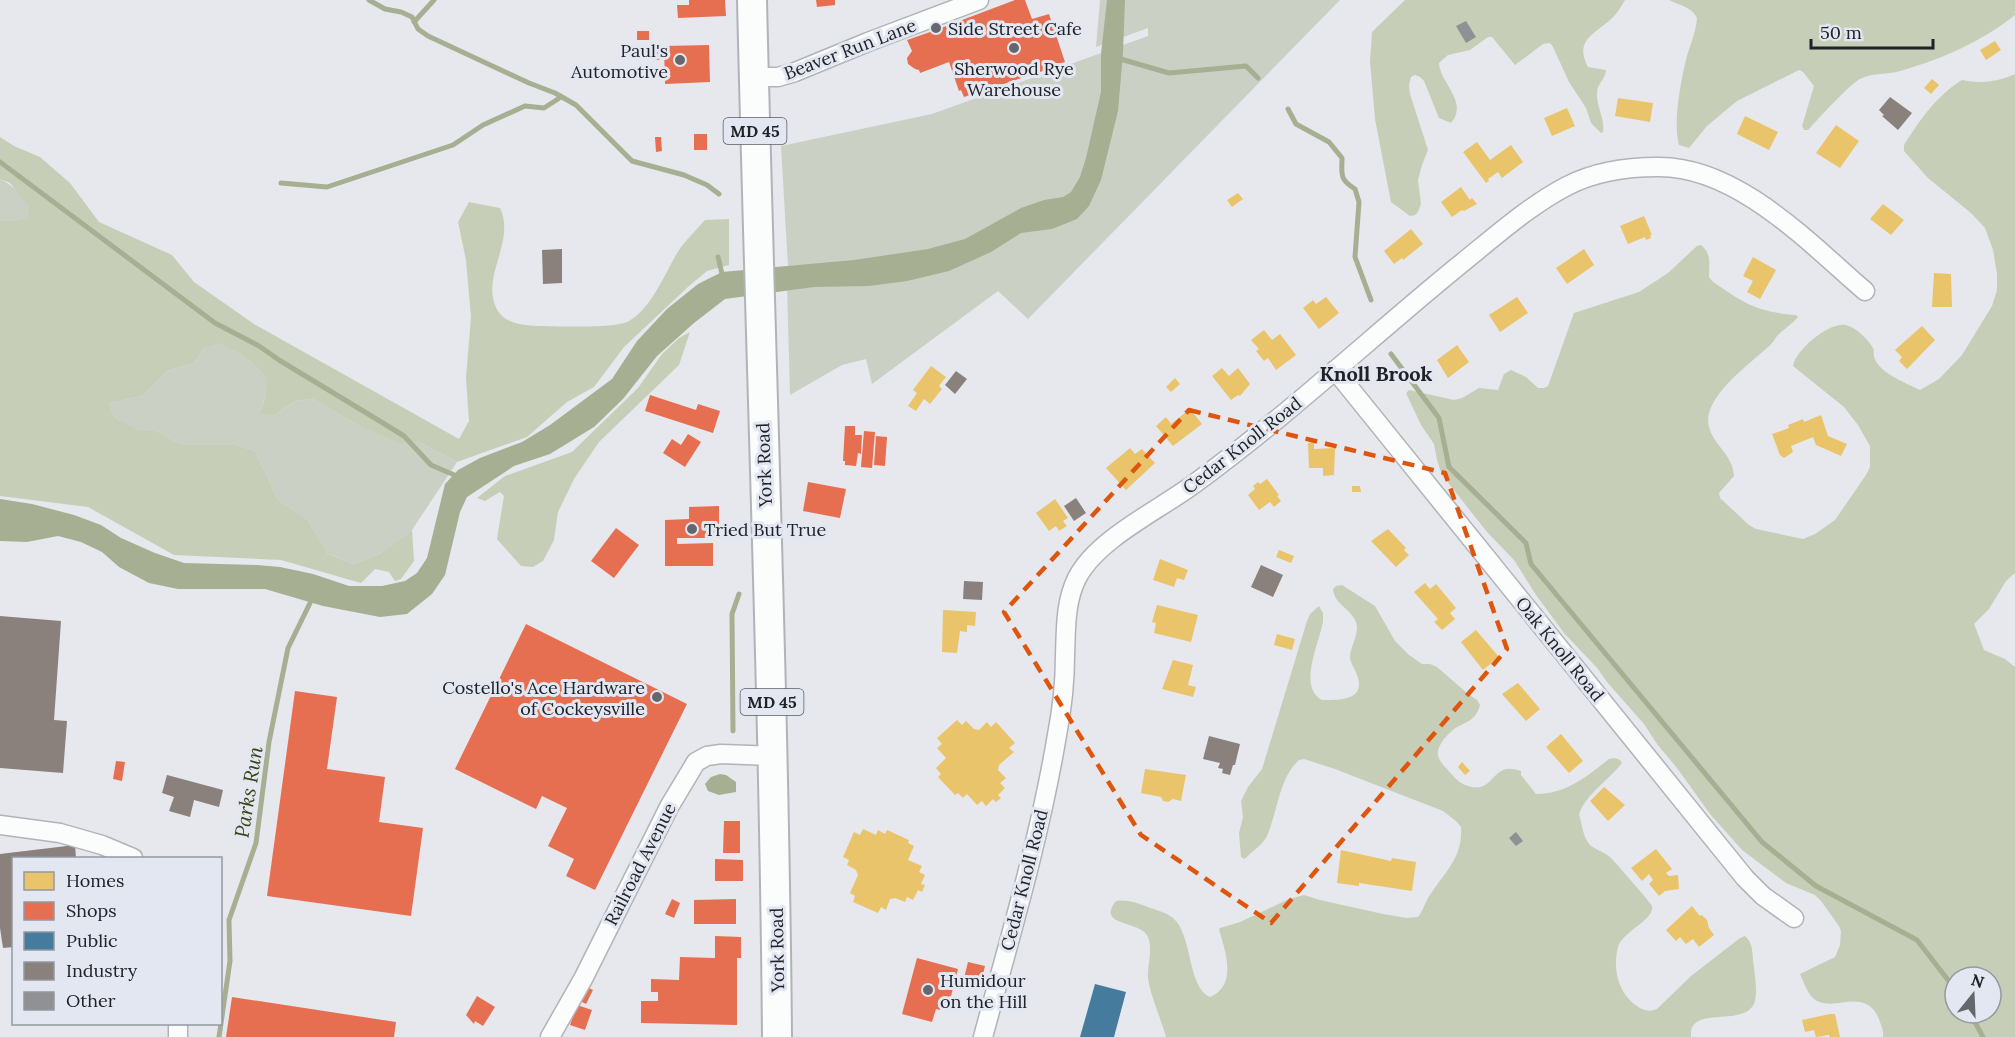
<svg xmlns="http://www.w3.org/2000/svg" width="2015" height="1037" font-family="Lora,serif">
  <rect width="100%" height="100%" fill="#e6e8ee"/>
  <path fill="#cbd0c4" d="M1100,0H1340L1028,319L998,291L872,384L866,359L842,365L790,395L787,286L805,265L788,266L781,146L932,114L1148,36V28L1096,47Z
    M0,179C13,185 21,195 29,207L27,218L13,221H0Z
    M219,342C231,348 264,367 266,381C267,391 262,404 262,414L273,416L295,401L313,399L359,426L417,441L457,462L412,530L378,555L353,564L328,554L307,519L278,500L255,451L237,445H182L157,431L140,432L115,418L109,403L142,396L167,371L194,363L204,348Z"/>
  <path fill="#c7ceb7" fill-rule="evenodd" d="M1405,0H1625C1621,7 1617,14 1610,20C1594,34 1574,41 1588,67L1606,70C1606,79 1597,83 1597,93C1596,106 1605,118 1603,132L1601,133L1591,123L1586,108L1569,82L1552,45L1549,43L1543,44L1515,65L1492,37H1488L1470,50L1448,55L1439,63C1440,83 1469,102 1451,123L1439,118L1424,81L1420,77L1415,75L1411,77L1409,85L1410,94L1428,150L1422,165L1418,180L1421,204L1418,212L1415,215L1410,216L1391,202L1375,119L1370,62L1372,32Z
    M1669,0H2015V15C1981,42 1942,59 1900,71C1887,75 1874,72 1860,79C1850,84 1818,119 1808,130H1804L1802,126L1814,86L1803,72L1799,70L1737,101L1707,126L1689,148L1679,145C1673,124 1680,86 1685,64C1688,49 1696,34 1697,18C1692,7 1679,5 1669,0Z
    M2015,74V573L2006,581L1989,609L1974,624L1984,650L2005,659L2015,667V1037H1883C1884,1030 1881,1026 1879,1019C1865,987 1838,1011 1817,1001C1808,996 1804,983 1800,974L1835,957L1840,945L1841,931L1839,926L1821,901L1815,895L1786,883L1742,850L1710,814L1677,768L1657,744L1644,724L1607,682L1598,669L1564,633L1536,595L1514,560L1487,532L1442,475L1437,460L1434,444L1421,425L1406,393L1409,390L1454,400L1462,398L1479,388L1498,390L1504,374L1511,370L1526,377L1538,388H1544L1548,386L1574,313L1639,292L1668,273L1697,246L1701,245C1712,254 1709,264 1709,277L1712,281C1743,303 1757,312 1796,315L1798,317C1791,325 1784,329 1777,336C1774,340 1772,344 1768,347C1750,364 1701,398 1709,427C1714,446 1733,455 1734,476L1719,493L1720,498L1749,525L1756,529L1803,539L1815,534L1835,520L1866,475L1870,467V446L1858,425L1844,407L1793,366C1795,350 1830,321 1846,325C1857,328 1869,340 1874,350C1870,370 1905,382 1920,390L1939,379L1962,355L1992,306L1997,290V274L1993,250L1985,228L1971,213L1928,178L1904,151V145C1920,120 1936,96 1962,80C1980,84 1998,82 2015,74ZM1955,977H1991V1013H1955Z
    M0,137L14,146L40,157L70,183L99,222L172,255L194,282L254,324L459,439L469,421L466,378L471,317L466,260L458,222L469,202L500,208C515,239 485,272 494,302C500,323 519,325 538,326C555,326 616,329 629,321C654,306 665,271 681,247C688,238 697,229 705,220L729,219V265L707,271L689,286L624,347L594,387L567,402L527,437L457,462L417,441L403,444L359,426L313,399L295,401L273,416L261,414C263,404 267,390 266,381C264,367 231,348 219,343L204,348L194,363L167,371L142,396L109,403L115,418L140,431H157L182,445H237L255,451L278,500L307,519L328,554L353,564L378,555L412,530L414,561L401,579L395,581L389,572L375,569L361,583L281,560L174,555L88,507L0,496V221H13L27,218L29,207L10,183L0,179Z
    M690,332L679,365L599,442L574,479L558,512L554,540L543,561L533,567L521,566L497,539L504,496L500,492L485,501L477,498L505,476L572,452L638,388L662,354L679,338Z
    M1342,585L1375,606L1395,641L1409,655L1422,664H1430L1437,667L1467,693L1477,700L1480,705C1476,721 1465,722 1454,729C1450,732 1447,736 1444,739C1436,750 1435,756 1445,767C1451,773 1457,782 1465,785C1496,797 1490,759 1521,771V775L1536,794C1566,794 1586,777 1609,759L1615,758L1620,760L1622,763C1608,781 1587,793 1579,814C1582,824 1583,838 1590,845C1596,850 1604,852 1610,857C1615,862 1651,903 1652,906C1655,920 1623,931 1618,947C1612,970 1619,996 1640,1008C1646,1011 1650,1012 1657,1009L1691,976L1740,938L1745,936C1754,943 1752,956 1754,967C1755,977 1758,994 1754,1004C1742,1028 1688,1004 1691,1037H1166C1161,1019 1153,1002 1149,984C1145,968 1154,953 1148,937C1142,920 1095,927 1116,901C1126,899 1138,903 1148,907C1156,910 1167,913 1173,918C1193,935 1187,987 1210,997C1238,985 1225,951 1219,929L1220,928L1240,922L1289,899L1304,895L1320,900L1383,914L1407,918L1418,917C1424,909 1426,899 1432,892C1447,870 1463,856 1461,827L1456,821L1443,811L1335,769L1304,759L1299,760C1278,779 1278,813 1266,838C1261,846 1252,851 1246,858L1244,859L1241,857L1239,833L1243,817L1241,801L1248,787L1262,769L1307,621L1310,614L1319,606L1323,613V621C1320,642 1297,687 1322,700C1338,700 1367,701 1357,675C1355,669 1351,664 1350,658C1350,646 1360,634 1356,622C1351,609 1334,604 1333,589L1336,586Z"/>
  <path fill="#a6af91" d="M1107,0H1125L1123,53L1118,111L1101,180L1089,206L1077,219L1052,229L1021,233L991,252L949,271L907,281L869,286L814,287L725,299L694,323L657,356L623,399L594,427L550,454L514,466L467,497L460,512L445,575L432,594L407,614L380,617L323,606L265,589H178L149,583L119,567L102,552L81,542L58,536L27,542L0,541V499L32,504L74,515L101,525L121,538L155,553L184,563L257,565L280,567L313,574L349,586H382L405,581L417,573L427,558L445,484L458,470L480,458L522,442L550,425L612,379L637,341L667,309L698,284L722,272L854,260L928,249L965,239L1021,208L1044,200L1063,197L1071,192L1080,177L1086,158L1101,92V54Z
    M720,774L726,775L736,782V792L719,795L708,791L705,784L711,777Z"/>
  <path fill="#e9c46a" d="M1995,41L2001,50L1986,60L1980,50Z
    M1932,79L1939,85L1931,94L1924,88Z
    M1618,98L1653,103L1650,122L1615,116Z
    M1567,108L1575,126L1552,136L1544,118Z
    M1745,116L1778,132L1769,150L1737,134Z
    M1836,125L1859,141L1840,168L1816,153Z
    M1477,142L1490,160L1511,145L1523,162L1502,178L1498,172L1488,179L1489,181L1486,183L1463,152Z
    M1461,187L1470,200L1472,198L1477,204L1464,211L1462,210L1452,217L1441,202Z
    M1238,193L1243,199L1232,207L1227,200Z
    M1883,204L1904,220L1891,235L1870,219Z
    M1644,216L1652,235H1650L1651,238L1646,240L1645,237L1628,244L1620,226Z
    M1411,229L1423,244L1403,260L1402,258L1394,264L1384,251Z
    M1584,249L1594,265L1567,284L1556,268Z
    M1753,257L1776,270L1760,299L1747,292L1753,281L1743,276Z
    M1934,273L1951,274L1952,307H1932Z
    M1326,297L1339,313L1319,329L1303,308L1313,300L1316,304Z
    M1517,297L1528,313L1500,332L1489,315Z
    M1922,326L1935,340L1907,369L1899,361L1902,357L1895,350Z
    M1264,330L1272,340L1280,334L1296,355L1276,370L1268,358L1264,361L1256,351L1259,349L1251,340Z
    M1457,345L1469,362L1448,378L1437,360Z
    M931,366L946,377L939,386L942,389L930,404L924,399L916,411L908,406L917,393L913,390Z
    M1222,368L1229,376L1238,368L1250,384L1240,396L1238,395L1231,400L1212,376Z
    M1175,378L1180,384L1171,392L1166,387Z
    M1190,409L1202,424L1173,446L1156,426L1166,417L1171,424Z
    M1821,415L1828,436L1847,444L1841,456L1816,445L1813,437L1791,446L1793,452L1784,458L1780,455L1772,434L1789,428L1788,425L1803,419L1804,422Z
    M1314,442V449L1335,448L1334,475L1323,476V468H1309L1308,443Z
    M1130,448L1135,454L1142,449L1155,463L1126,490L1106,468Z
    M1267,479L1279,495L1277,496L1281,501L1274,507L1270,502L1259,510L1248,495L1255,489L1253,486L1258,482L1260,484Z
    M1352,486H1360L1361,492H1352Z
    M1055,499L1068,518L1063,521L1067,526L1059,531L1056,526L1049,531L1036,513Z
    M1388,529L1406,548L1404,550L1409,555L1396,567L1371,541Z
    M1279,550L1294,556L1291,563L1276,557Z
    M1160,559L1188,570L1184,580L1177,578L1174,587L1153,580Z
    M1425,583L1430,589L1436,584L1456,608L1450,613L1455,619L1442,630L1434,622L1438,619L1414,592Z
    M1157,605L1198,615L1191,642L1154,633L1156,623L1152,622Z
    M943,610L976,612L975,626L967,625V632L960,631L957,653L942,652Z
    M1476,630L1499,657L1483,670L1461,642Z
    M1277,634L1295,639L1292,650L1274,645Z
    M1173,660L1193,665L1188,685L1196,687L1193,697L1162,689Z
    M1518,683L1540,709L1526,721L1502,694Z
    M957,720L962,725L966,721L974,729L979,730L987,722L991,727L996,722L1015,743L1009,748L1014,752L999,765L998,770L1006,778L1000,783L1005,788L998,795L1001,798L996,802L993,799L986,806L982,801L977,805L967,794L963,798L958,793L955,795L938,777L941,774L936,768L946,758L937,748L942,744L937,738Z
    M1561,734L1583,761L1569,773L1546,747Z
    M1462,762L1470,771L1465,775L1458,767Z
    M1145,769L1186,775L1181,801L1173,799L1168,802L1163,801L1161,797L1141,793Z
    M1604,787L1625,805L1608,821L1590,801Z
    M863,829L876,835L878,830L885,834L887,830L909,840L908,843L914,846L908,860L922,866L919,872L925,875L921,884L925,885L922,892L918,890L913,900L907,897L905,902L895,898L890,899L886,910L881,907L878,913L853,902L855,896L850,893L858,875L856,870L847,865L849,860L843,857L854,832L860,835Z
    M1656,849L1672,869L1666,873L1669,876L1678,875L1679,889L1665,891L1659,896L1649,884L1653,880L1649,874L1642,881L1631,868Z
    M1341,850L1391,861L1392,858L1416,862L1412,891L1359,883V886L1337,883Z
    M1692,906L1700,916L1702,915L1707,920L1709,928L1714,935L1699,947L1693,939L1686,944L1680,937L1676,941L1666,930Z
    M1830,1014H1835L1840,1037H1830L1829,1035L1816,1037L1814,1030L1805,1032L1802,1020Z"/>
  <path fill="#e76f51" d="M689,0H725L726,16L678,18L677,5H689Z
    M816,0H835V5L817,7Z
    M1015,0H1025L1032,19L1049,14L1065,62L1048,67L1049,69L964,97L961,90L959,91L949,62L920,73L919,70L915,69L908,64L907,58L912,51L907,40L933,31L932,28L940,25L941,28Z
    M637,31H649V40H637Z
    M709,45L710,82L665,84L664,46Z
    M660,46V60H654V47Z
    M694,134H707V150H694Z
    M655,137H661L662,151L656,152Z
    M650,395L696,410L698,404L720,411L713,433L645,411Z
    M845,426H855V435H862L861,454L858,453L856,466L845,465V461H843Z
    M864,431L875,432L872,468L861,467Z
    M688,434L701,442L685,467L663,453L672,439L681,445Z
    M876,436L887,437L885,466L874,465Z
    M808,482L846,489L840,518L803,511Z
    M719,506V538H677V544L713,543V566H665V520L689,519V507Z
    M616,528L639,545L614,578L591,561Z
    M526,624L687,704L595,890L566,876L574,859L548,846L567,808L542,796L536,809L455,769Z
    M295,691L337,697L327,769L385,777L379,822L423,828L411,916L267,896Z
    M116,761L125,762L122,781L113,779Z
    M724,821H740V853H723Z
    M715,859L743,860V881H715Z
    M672,899L680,903L674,918L665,914Z
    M736,899V924H694V900Z
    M715,936L741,937V958H737V1025L641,1023V1001H658V992H651V979L679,980L680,957L715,958Z
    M917,958L958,969L949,1004L942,1002L940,1010L936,1009L932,1022L902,1014Z
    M968,962L985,966L981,983L964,978Z
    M587,987L593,990L586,1004L580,1001Z
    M477,996L495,1007L483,1026L475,1021L474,1024L466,1015Z
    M232,997L396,1022L394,1037H226Z
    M577,1005L592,1010L585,1030L570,1025Z"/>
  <path fill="#457b9d" d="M1095,984L1126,992L1114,1037H1080Z"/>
  <path fill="#8a817c" d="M1890,97L1912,113L1898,130L1882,116L1884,115L1879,110Z
    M562,249V283L543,284L542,250Z
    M956,371L967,379L955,394L945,385Z
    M1076,498L1086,513L1074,521L1064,506Z
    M1261,565L1283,575L1273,597L1251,587Z
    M964,581L983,582L982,600L963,599Z
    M0,616L61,621L54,720L67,721L63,773L0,768Z
    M1209,736L1240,744L1235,765H1233L1230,775L1222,773L1223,769L1218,768L1220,763L1203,759Z
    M167,775L223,790L219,807L194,800L190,817L169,811L174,797L162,793Z
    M75,845L76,858H14V947L3,948L0,928V854Z"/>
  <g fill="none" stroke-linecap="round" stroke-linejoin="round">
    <path stroke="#a6af91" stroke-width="5" d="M369,0L385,9L401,12L412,17L418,29L428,36L529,83L555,93L576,105L632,161L684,175L707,185L719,194
      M414,22L434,0
      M1117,58L1169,73L1246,66L1258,78
      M1288,109L1296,124L1329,142L1342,158C1342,175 1339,179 1355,189L1359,202L1355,257L1371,300
      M0,162L215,323L259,346L279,360L373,417L404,436L431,465L459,477
      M281,183L327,187L453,145L483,125L525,106L544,108L561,97
      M718,257L723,278
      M1391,354L1439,418L1449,467L1526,543L1531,564L1762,842L1816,886L1917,940L1955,989
      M733,731L732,614L739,594
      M1970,1013L1983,1037
      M219,1037L230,961L229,920L256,843L269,742L288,648L313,597"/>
  </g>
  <path fill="#8f9195" d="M1466,21L1476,37L1466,43L1456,26Z
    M1516,832L1523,841L1516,846L1509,838Z"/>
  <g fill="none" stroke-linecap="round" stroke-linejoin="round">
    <g stroke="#b1b3b8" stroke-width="21">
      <path id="minor" d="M754,77H778L795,72L868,42L979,0
        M1335,370L1745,878L1763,896L1794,918
        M0,825L60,833L102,845L133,858
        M178,1037V1024
        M550,1037L583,979L669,807L696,762L707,756L721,754L774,756
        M983,1037C1010,937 1040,837 1057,735C1062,709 1065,682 1065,656C1066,629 1065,602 1077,578C1097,539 1159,510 1194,484C1286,417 1369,339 1457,267C1492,239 1527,207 1567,186C1596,171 1627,167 1658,167C1737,166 1809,243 1865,291"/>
    </g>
    <g stroke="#b1b3b8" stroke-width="32">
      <path id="primary" d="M752,0C760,346 774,691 777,1037"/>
    </g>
    <use href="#minor" stroke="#fbfcfc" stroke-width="18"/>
    <use href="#primary" stroke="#fbfcfc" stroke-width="28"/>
  </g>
  <path fill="none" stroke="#de560d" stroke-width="4.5" stroke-dasharray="12 8" stroke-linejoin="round" d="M1189,410L1445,473L1507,649L1271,923L1141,835L1004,612Z"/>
  <g fill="#65676c" stroke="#e2e7f2" stroke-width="2">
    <circle cx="936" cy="28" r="6"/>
    <circle cx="1014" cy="48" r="6"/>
    <circle cx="680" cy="60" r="6"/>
    <circle cx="692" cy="529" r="6"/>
    <circle cx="657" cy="697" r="6"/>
    <circle cx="928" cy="990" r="6"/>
  </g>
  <g text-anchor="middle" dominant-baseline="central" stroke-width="6" stroke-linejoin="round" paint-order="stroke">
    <g fill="#e2e7f2" stroke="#5a5d63" stroke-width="1.5">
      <rect x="723.5" y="118" width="63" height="26" rx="4.5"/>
      <rect x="740.5" y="689" width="63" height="26" rx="4.5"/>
    </g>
    <g font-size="16" font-weight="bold" fill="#202226">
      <text x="755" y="131">MD 45</text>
      <text x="772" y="702">MD 45</text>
    </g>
    <g font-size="18" fill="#202226" stroke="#e2e7f2" text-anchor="start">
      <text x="948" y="28">Side Street Cafe</text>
      <text x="668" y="50" text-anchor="end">Paul's<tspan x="668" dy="21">Automotive</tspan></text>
      <text x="1014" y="68" text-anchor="middle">Sherwood Rye<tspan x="1014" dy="21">Warehouse</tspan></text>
      <text x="704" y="529">Tried But True</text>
      <text x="645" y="687" text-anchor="end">Costello's Ace Hardware<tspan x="645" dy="21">of Cockeysville</tspan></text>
      <text x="940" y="980">Humidour<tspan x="940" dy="21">on the Hill</tspan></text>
    </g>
    <g font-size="18" fill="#202226" stroke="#e2e7f2">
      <text transform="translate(850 49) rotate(-21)">Beaver Run Lane</text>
      <text transform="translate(1242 445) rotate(-38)">Cedar Knoll Road</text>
      <text transform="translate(764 465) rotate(-92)">York Road</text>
      <text transform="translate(1560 649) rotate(51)">Oak Knoll Road</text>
      <text transform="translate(640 864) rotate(-63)">Railroad Avenue</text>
      <text transform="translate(1024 880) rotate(-76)">Cedar Knoll Road</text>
      <text transform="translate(777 950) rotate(-91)">York Road</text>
    </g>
    <g font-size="20" font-weight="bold" fill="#202226" stroke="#e2e7f2">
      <text x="1376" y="373">Knoll Brook</text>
    </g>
    <g font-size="20" font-style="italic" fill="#3a440e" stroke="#e2e7f2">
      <text transform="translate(248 792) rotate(-81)">Parks Run</text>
    </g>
  </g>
  <rect x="12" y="857" width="210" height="168" fill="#e2e7f2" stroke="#9498a0" stroke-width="1.5"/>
  <rect x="24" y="872" width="30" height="18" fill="#e9c46a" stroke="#9498a0" stroke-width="1.5"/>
  <text x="66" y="887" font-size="18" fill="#202226">Homes</text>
  <rect x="24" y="902" width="30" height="18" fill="#e76f51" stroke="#9498a0" stroke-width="1.5"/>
  <text x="66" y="917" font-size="18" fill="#202226">Shops</text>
  <rect x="24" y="932" width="30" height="18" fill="#457b9d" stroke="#9498a0" stroke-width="1.5"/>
  <text x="66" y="947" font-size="18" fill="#202226">Public</text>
  <rect x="24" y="962" width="30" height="18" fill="#8a817c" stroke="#9498a0" stroke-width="1.5"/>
  <text x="66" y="977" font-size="18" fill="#202226">Industry</text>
  <rect x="24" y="992" width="30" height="18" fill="#8f9195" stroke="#9498a0" stroke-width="1.5"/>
  <text x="66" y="1007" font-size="18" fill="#202226">Other</text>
  <g transform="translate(1973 995) rotate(18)"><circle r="28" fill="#e2e7f2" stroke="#9498a0" stroke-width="1.5"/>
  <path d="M0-4.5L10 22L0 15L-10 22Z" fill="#65676c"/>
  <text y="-9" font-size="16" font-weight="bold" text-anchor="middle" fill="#202226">N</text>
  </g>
  <path d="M1811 39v9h122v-9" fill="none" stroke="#202226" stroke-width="3"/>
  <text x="1820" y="39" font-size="18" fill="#202226" stroke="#e2e7f2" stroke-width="4.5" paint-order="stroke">50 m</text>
</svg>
